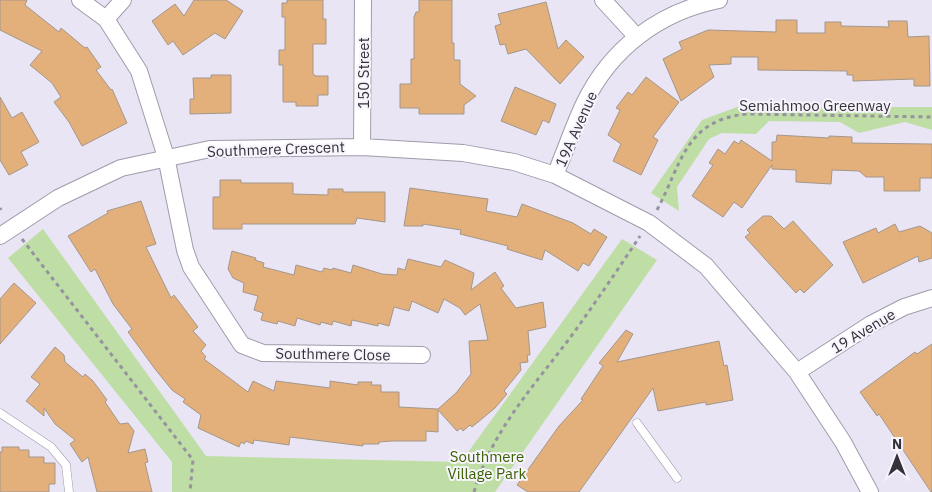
<svg xmlns="http://www.w3.org/2000/svg" width="932" height="492" font-family="'IBM Plex Sans',sans-serif">
  <rect width="100%" height="100%" fill="#eae5f5"/>
  <path fill="#bedea5" d="M737,107H932V130L905,122L859,133L840,122L769,121L756,134L722,133L709,139L677,187L679,211L651,193L702,120Z
    M43,229L206,456L461,462L622,239L657,260L495,492H172V462L8,258Z"/>
  <path fill="#e3af7a" stroke="#a3978c" d="M0,0H27L25,5L59,32L61,28L85,48L87,47L101,67L96,70L111,90L112,89L127,123L82,146L69,122L54,102L61,97L52,83L30,65L42,51L0,30Z
    M194,0H226L243,11L225,39L215,33L183,55L173,41L168,45L152,21L175,4L184,16Z
    M287,0H323V19H326V44H313V74L316,76H328V95H318V106H296V102H283V65H279V50H285V17H282V3H287Z
    M419,0H452V43H454V60H460V84L476,96L464,105V114H419V108H400V84H411V59H414V17L416,12H419Z
    M546,2L558,49L566,40L584,57L560,84L526,49L508,54L505,44L500,45L495,26L501,24L498,14Z
    M776,20H797V33H825V22H841V26L889,27L888,21H907L908,37L929,36L930,86H914V79L853,81V75H847V71L758,70V57H731V64L709,65L714,77L681,101L663,59L682,49L679,42L708,30L776,32Z
    M211,75H231V113L190,114V99H194L193,78H211Z
    M646,77L679,102L653,137L658,140L641,175L613,161L621,144L608,135L620,110L616,108L628,92L632,95Z
    M515,87L556,104L549,123L543,120L536,135L501,121Z
    M0,97L12,118L22,112L39,142L21,152L28,165L9,175L0,160Z
    M777,135L829,138V136L852,137V143L932,144V178H920V191H884V177H866L859,171L832,170L831,184L796,182V170L772,169V165L742,208L734,202L723,217L692,196L713,165L709,163L718,149L725,154L734,141L739,144L741,140L772,161V142H776Z
    M220,180H241V183H293V194L328,195V189H343V192H385V222L357,218L355,224H242V229H213V197H220Z
    M410,188L488,199L486,211L517,217L522,204L573,223L591,234L594,229L607,237L589,266L583,263L578,271L545,250L542,260L507,249L508,246L460,234L461,230L423,224V226H404Z
    M141,201L156,244L146,247L171,298L174,295L198,327L193,331L206,345L201,351L206,357L204,359L248,392L253,381L274,391L276,381L330,388V381L358,385V382H372L371,385H381V392H399V407L438,409L456,393L471,374L469,341L488,340L480,304L465,315L460,308L444,299L438,313L412,301L409,311L394,307L389,326L378,323V326L352,320L351,326L333,321L332,325L321,322L320,325L297,318L295,326L278,321L277,324L261,320L263,313L254,310L258,296L243,292L244,283L233,278L228,269L232,251L256,258L255,260L264,263L263,267L294,275L296,265L322,272L324,268L332,270L333,268L351,273L353,265L382,274L397,275L398,268L405,270L408,259L441,267L445,260L474,273L471,290L495,272L504,286L501,288L516,308L543,302L546,327L528,331L530,355H527L528,362L520,363L521,370L504,391L507,394L495,408L472,427L470,425L463,431L461,428L457,431L438,410V432L426,431V441H392L379,442V444H363V446L290,437L289,445L254,440L253,444L246,441L244,444L241,442L239,447L198,428L201,415L183,402L185,399L172,390L155,369L128,332L132,329L113,304L95,269L91,272L68,236L108,213L107,211Z
    M763,216H771L784,229L793,221L833,265L804,293L800,289L796,293L745,237L750,233L747,230Z
    M895,224L899,232L920,226L932,233V258L919,262L918,256L863,283L843,242L876,228L878,233Z
    M14,283L36,303L0,344V299Z
    M626,330L633,334L617,362L719,341L724,366L727,365L733,400L706,405V402L658,411L653,388L579,492H528L517,485L559,426L583,400L581,399L603,366L599,363Z
    M932,344V492H931L879,414L877,416L860,392L915,352L917,354Z
    M55,347L64,355L65,362L83,377L85,374L93,381L107,400L105,402L120,424L128,423L134,431L128,453L145,449L148,462L145,463L152,492H97L88,457L82,462L70,444L75,440L55,424L44,408V416L26,401L40,384L31,377Z
    M2,447H19V450H29V457H44V463H55V484H49V492H0V452H2Z"/>
  <g fill="none" stroke-linecap="round" stroke-linejoin="round">
    <g stroke="#a09baa" stroke-width="9">
      <path id="lane" d="M0,413L51,447L66,465L69,492
        M637,423L677,478"/>
    </g>
    <g stroke="#a09baa" stroke-width="18">
      <path id="street" d="M80,0L106,19L139,71L166,157L185,250L191,267L242,345L263,353L422,355
        M603,0L636,36
        M106,19L123,0
        M362,147L363,0
        M555,175C565,152 573,127 584,104C610,49 659,12 719,0
        M0,236L58,198L121,168L210,149L362,147L463,153L514,162L555,175L649,223L706,266L797,372L843,442L870,492
        M797,372L871,324L904,307L932,298"/>
    </g>
    <path stroke="#96929e" stroke-width="3" stroke-dasharray="4 4" stroke-linecap="butt" d="M0,208L1,210
      M657,210C682,163 685,120 747,114L932,117
      M22,239L193,460L190,492
      M474,492C492,429 537,383 575,331C597,300 619,268 640,236"/>
    <use href="#lane" stroke="#fff" stroke-width="8"/>
    <use href="#street" stroke="#fff" stroke-width="16"/>
  </g>
  <g text-anchor="middle" dominant-baseline="central" stroke-width="4" stroke-linejoin="round" paint-order="stroke">
    <g font-size="15" fill="#343238" stroke="#f7f4fd">
      <text transform="translate(363 73) rotate(-90)">150 Street</text>
      <text x="815" y="105">Semiahmoo Greenway</text>
      <text transform="translate(576 129) rotate(-66)">19A Avenue</text>
      <text transform="translate(276 149) rotate(-2)">Southmere Crescent</text>
      <text transform="translate(863 331) rotate(-31)">19 Avenue</text>
      <text transform="translate(333 354) rotate(1)">Southmere Close</text>
    </g>
    <g font-size="15" fill="#3b6201" stroke="#f7f4fd">
      <text x="487" y="456">Southmere<tspan x="487" dy="17">Village Park</tspan></text>
    </g>
  </g>
  <g transform="translate(897 457)" stroke="#f7f4fd" stroke-width="4" paint-order="stroke">
  <path d="M0-4L9 19L0 12L-9 19Z" fill="#343238"/>
  <text y="-8" font-size="14" font-weight="bold" text-anchor="middle" fill="#343238">N</text>
  </g>
</svg>
